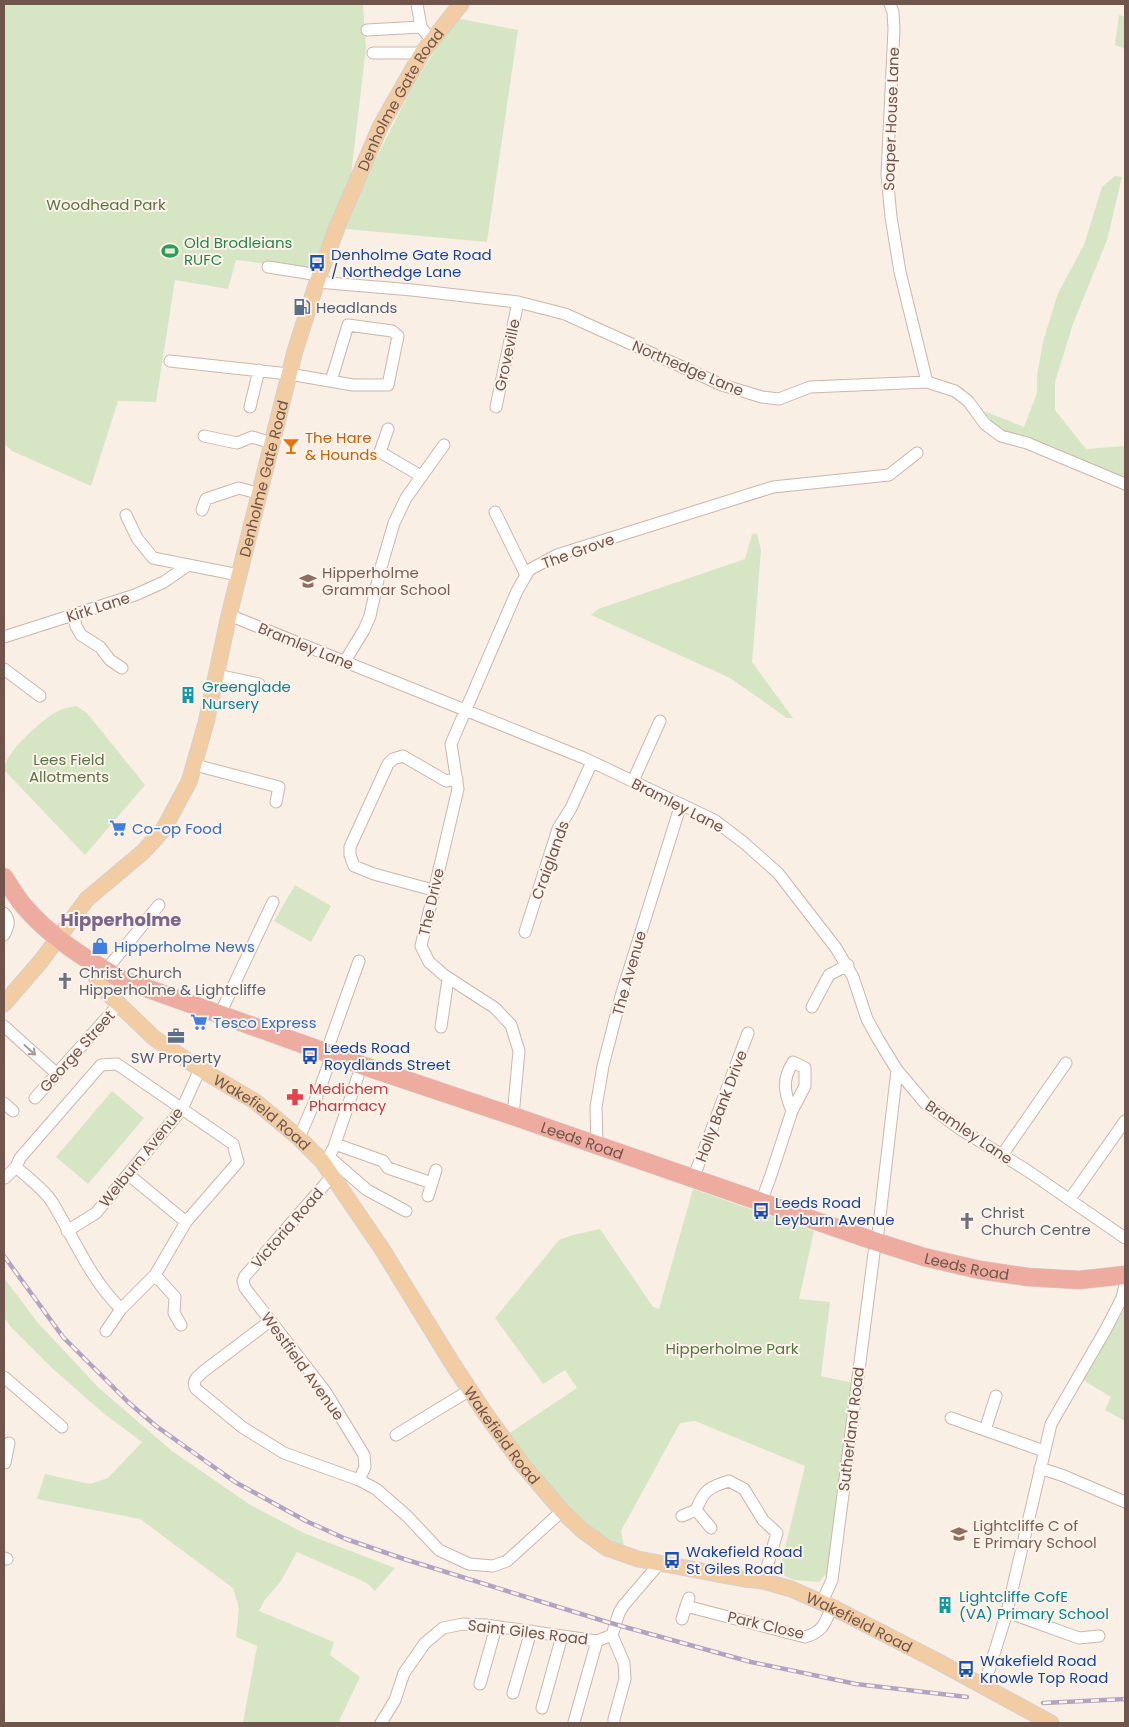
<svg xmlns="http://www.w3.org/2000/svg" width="1129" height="1727" font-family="Poppins,sans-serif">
  <rect width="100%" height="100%" fill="#faefe4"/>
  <path fill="#d6e6c4" d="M4,4H363L366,48L351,175L368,174L416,80L456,18L518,30L487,242L346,229L328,272L236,260L228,289L175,280L156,402L118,401L91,486L12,451L4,444Z
    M1119,15L1125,17V49L1115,45Z
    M1115,176L1122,177L1107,240L1073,324L1055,382V410L1086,449L1125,446V478L1009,435L995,426L984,411L1024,427L1037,393V376L1043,342L1058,293L1084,245L1102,187Z
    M752,534H757L761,550L752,662L793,718H787L730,678L591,615L598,609L745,559Z
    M76,706L87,713L145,785L85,855L4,770C4,753 44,717 60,710C65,708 71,707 76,706Z
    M295,885L331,906L311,942L274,921Z
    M112,1091L144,1118L88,1184L56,1157Z
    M693,1189L814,1231L799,1299L830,1302L821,1376L853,1383L827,1573L819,1582L794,1580L779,1573L805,1466L695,1421L680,1423L621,1531L624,1547C617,1543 608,1539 601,1534C564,1507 537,1469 508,1434L577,1388L565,1370L543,1384L495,1318L559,1240L573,1235L600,1229L653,1307L659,1309Z
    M4,1278L38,1323L99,1388L172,1451L252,1506L306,1534L395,1568L375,1591L367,1583L297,1552L281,1581L264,1601L259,1611L334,1642L330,1655L360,1677L339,1721L343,1723H243L257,1646L236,1637L239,1608L233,1588L140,1519L37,1499L45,1474L90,1484L108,1478L142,1442L102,1412L53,1369L11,1327L4,1318Z
    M1125,1308V1421L1105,1410L1111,1397L1083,1380Z"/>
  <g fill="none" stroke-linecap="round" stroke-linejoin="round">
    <g stroke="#cab6ac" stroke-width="13">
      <path id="minor" d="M417,4L421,27
        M890,4L893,12L894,29L887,175L891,217L900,272L927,382
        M367,30L421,27L431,40
        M373,53H422
        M268,267L319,275
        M317,282L412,290L518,302L565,314L722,385L762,397L779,399L810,387L927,382L955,391L968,401L985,424L1001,436L1027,443L1125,484
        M170,361L289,374L353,385H388L398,336L392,331L348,325L331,381
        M250,407L259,370
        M496,407L518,302
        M388,429L380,452L421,476
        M204,436L237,443L252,437L272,443
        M202,510L206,499L239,488L260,494
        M495,512L526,575
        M126,515L137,538L153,558L239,575
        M229,615L584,758L714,820L743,842L778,873L836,948L853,977L867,1019L878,1039L897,1070L925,1103L960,1129L1028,1171L1125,1238
        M74,616L76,626L81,635L100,647L110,660L122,668
        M4,637L135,595L164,582L187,566
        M345,661L364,630L370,616L380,571L394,523L406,498L444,445
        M4,669L40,696
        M217,675L259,684
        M195,765L279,787L276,802
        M633,781L660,721
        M433,890L374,874L354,866L350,855V847L388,764L393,759L403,756L446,781L457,779
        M4,913C11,921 8,927 4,935
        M525,932L558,829L571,808L592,762
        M106,970L159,905
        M812,1007L829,975L848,965
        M220,1014L273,902
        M4,1026L57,1074
        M441,1027L448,979
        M326,1053L359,961
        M319,1091L332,1055
        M35,1098L119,1004
        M4,1103L13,1111
        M513,1116L519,1051L511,1025L495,1008L444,975L429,962L421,946L458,789L451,744L517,591L529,570L557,555L773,487L889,475L917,453
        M299,1138L317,1096
        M335,1144L383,1161L388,1168L432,1183
        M597,1146L596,1107L603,1066L621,996L681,804
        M1002,1155L1066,1063
        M329,1157L367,1190L406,1211
        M325,1164L334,1147L358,1076
        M16,1167C28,1178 44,1189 52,1202C74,1238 90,1279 121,1309
        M129,1175L186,1222
        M333,1175L245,1276L243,1281L245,1288L325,1391L364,1455L365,1467L359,1480
        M5,1178L16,1167L20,1158L101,1065L117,1064L233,1144L238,1162L186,1222L155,1275L121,1309L106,1331
        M693,1179L748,1033
        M428,1196L436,1170
        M1070,1199L1125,1121
        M761,1202L770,1178L792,1111L805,1086V1068L793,1062C782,1080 784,1092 792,1111
        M67,1231L96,1213L182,1109L200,1069
        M877,1242L897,1070
        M155,1275L175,1297L174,1313L181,1325
        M270,1321L204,1371C198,1376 191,1381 196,1389L242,1427L284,1453L359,1480L376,1489L407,1516L439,1550L469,1564L493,1566L507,1561L562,1511
        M4,1377L62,1427
        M951,1418L1044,1451
        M985,1430L996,1396
        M396,1435L470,1390
        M5,1463L9,1443
        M1040,1468L1064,1476L1125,1502
        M696,1510L711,1528
        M682,1516L696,1510C704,1490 709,1487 729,1481L744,1489L763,1520L777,1533L763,1581
        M4,1558L7,1559
        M689,1598L686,1606L805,1637C823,1632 825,1623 832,1607
        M822,1602L832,1580L874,1253
        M1007,1612L1079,1638L1099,1636
        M682,1619L686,1606
        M612,1635L624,1663L625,1679L614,1719V1723
        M480,1684L496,1627
        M984,1686L1007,1612L1051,1424L1106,1329L1122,1298L1125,1285
        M513,1693L531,1631
        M542,1708L562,1636
        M574,1722L597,1641
        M381,1723L395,1700L404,1673L425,1643L443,1628L463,1624L486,1625L597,1641L612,1635L619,1613L623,1606L659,1564"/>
    </g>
    <g stroke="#d7cfcd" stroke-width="17">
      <g id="major">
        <path id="s1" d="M91,962L99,985L154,1038L200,1069L256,1102L299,1138L322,1161L382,1249L452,1363L487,1416L522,1464L562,1511L582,1530L607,1548L638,1559L744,1579L763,1581L791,1589L832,1607L937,1661L1051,1723"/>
        <path id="s2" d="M4,1004L41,961L87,899L143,852L163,830L189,782L206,723L229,615L295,351L317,282L337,227L380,127L422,53L461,4"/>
      </g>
    </g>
    <g stroke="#d7cfcd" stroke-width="19">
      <g id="highway">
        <path id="s3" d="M4,877C10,886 16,896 23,905C50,937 85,959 121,979L361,1065L513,1116L877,1242L924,1257L980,1270L1028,1277L1079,1280L1125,1275"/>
      </g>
    </g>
    <use href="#minor" stroke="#fff" stroke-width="11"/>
    <use href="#major" stroke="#f2cca3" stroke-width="15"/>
    <use href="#highway" stroke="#eeaca1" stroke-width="18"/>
    <g stroke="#b1a4c2" stroke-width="4.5">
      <path id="rail" d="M4,1256L63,1337L128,1402L156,1426L235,1482L306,1521L346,1539L404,1559L607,1622L751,1662L856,1684L967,1697
        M1043,1703L1125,1699"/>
    </g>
    <use href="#rail" stroke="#fdf3ea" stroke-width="2.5" stroke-dasharray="8" stroke-linecap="butt"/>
  </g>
  <defs><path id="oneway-shaft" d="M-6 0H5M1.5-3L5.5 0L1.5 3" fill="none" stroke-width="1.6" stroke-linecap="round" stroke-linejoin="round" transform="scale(1.25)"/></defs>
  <use stroke="#a99994" href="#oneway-shaft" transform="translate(30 1050) rotate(42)"/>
  <defs>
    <g id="stadium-bare" transform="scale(1.35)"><path d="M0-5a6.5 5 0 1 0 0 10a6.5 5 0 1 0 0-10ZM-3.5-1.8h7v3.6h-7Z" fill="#2e9e5b" stroke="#fdf3ea" stroke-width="2.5" paint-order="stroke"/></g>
    <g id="bus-bare" transform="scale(1.35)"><path d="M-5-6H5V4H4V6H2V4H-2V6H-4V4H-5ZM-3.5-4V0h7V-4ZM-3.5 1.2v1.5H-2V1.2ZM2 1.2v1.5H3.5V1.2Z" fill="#1a4fb4" stroke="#fdf3ea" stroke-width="2.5" paint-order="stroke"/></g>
    <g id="fuel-bare" transform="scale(1.35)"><path d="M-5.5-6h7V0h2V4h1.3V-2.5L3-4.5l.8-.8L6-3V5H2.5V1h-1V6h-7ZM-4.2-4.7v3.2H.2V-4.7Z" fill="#5c6f8a" stroke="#fdf3ea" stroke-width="2.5" paint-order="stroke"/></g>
    <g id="bar-bare" transform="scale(1.35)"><path d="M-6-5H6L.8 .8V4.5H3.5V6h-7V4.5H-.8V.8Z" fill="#e8710a" stroke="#fdf3ea" stroke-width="2.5" paint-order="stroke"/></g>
    <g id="school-bare" transform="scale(1.35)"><path d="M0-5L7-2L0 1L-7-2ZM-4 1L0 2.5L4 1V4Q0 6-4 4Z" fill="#8d6e63" stroke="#fdf3ea" stroke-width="2.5" paint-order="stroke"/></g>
    <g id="building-bare" transform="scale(1.35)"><path d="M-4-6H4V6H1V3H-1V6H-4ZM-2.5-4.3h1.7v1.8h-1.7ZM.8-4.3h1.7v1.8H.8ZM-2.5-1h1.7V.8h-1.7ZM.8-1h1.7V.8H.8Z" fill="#0f9aa8" stroke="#fdf3ea" stroke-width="2.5" paint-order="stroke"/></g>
    <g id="supermarket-bare" transform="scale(1.35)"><path d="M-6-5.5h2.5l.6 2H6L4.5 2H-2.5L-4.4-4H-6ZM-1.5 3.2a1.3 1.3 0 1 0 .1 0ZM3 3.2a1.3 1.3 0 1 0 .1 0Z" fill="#3f7fe0" stroke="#fdf3ea" stroke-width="2.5" paint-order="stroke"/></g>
    <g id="shop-bare" transform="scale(1.35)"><path d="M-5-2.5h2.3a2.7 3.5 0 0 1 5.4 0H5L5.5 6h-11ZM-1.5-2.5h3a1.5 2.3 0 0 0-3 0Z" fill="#3f7fe0" stroke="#fdf3ea" stroke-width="2.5" paint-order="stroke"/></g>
    <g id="church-bare" transform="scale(1.35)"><path d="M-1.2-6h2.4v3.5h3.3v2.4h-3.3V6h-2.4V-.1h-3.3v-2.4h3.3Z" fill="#6b7280" stroke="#fdf3ea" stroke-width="2.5" paint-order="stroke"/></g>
    <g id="office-bare" transform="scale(1.35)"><path d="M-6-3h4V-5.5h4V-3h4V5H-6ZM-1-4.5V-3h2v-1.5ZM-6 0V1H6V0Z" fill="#5c6f8a" stroke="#fdf3ea" stroke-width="2.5" paint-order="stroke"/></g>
    <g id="pharmacy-bare" transform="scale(1.35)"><path d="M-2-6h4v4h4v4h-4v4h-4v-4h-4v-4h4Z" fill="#e0444e" stroke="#fdf3ea" stroke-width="2.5" paint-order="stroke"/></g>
  </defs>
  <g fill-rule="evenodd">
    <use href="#stadium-bare" x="170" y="251"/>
    <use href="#bus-bare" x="317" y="263"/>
    <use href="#fuel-bare" x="302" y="307"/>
    <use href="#bar-bare" x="291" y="446"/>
    <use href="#school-bare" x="308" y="581"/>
    <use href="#building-bare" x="188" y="695"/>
    <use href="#supermarket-bare" x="118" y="828"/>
    <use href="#shop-bare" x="100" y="946"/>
    <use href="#church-bare" x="65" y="981"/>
    <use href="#supermarket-bare" x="199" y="1022"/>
    <use href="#office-bare" x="176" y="1036"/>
    <use href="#bus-bare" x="310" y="1056"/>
    <use href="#pharmacy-bare" x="295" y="1097"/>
    <use href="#bus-bare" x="761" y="1211"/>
    <use href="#church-bare" x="967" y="1221"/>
    <use href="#school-bare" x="959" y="1534"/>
    <use href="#bus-bare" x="672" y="1560"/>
    <use href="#building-bare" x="945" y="1605"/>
    <use href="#bus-bare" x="966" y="1669"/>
  </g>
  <g text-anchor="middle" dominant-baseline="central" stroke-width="4" stroke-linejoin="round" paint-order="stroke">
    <g font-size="15" fill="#70554c" stroke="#fdf3ea">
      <text stroke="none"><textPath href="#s2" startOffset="1009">Denholme Gate Road</textPath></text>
      <text transform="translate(891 119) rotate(-88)">Soaper House Lane</text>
      <text transform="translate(507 355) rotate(-78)">Groveville</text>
      <text transform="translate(688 368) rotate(23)">Northedge Lane</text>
      <text stroke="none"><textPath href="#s2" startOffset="604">Denholme Gate Road</textPath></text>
      <text transform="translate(578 551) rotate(-20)">The Grove</text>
      <text transform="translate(98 607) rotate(-18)">Kirk Lane</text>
      <text transform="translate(306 646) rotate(22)">Bramley Lane</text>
      <text transform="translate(678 805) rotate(27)">Bramley Lane</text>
      <text transform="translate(550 860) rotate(-70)">Craiglands</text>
      <text transform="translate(431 902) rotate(-77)">The Drive</text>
      <text transform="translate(629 973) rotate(-74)">The Avenue</text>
      <text transform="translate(77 1051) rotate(-48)">George Street</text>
      <text transform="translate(721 1106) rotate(-69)">Holly Bank Drive</text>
      <text stroke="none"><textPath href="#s1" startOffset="232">Wakefield Road</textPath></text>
      <text transform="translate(969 1132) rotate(34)">Bramley Lane</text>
      <text stroke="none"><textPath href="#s3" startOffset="646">Leeds Road</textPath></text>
      <text transform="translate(141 1157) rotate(-51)">Welburn Avenue</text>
      <text transform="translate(287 1228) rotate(-49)">Victoria Road</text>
      <text stroke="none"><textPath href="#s3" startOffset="1051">Leeds Road</textPath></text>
      <text transform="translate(303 1366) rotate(54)">Westfield Avenue</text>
      <text transform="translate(851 1429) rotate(-83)">Sutherland Road</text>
      <text stroke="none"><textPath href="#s1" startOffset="638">Wakefield Road</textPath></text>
      <text stroke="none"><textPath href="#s1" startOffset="1058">Wakefield Road</textPath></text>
      <text transform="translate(766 1625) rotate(13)">Park Close</text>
      <text transform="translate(528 1632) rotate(7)">Saint Giles Road</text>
    </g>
    <g font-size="15" fill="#597446" stroke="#fdf3ea">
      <text x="106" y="204">Woodhead Park</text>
      <text x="69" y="759">Lees Field<tspan x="69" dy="17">Allotments</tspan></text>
      <text x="732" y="1348">Hipperholme Park</text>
    </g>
    <g font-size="15" fill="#27864d" stroke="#fdf3ea" text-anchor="start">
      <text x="184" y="242">Old Brodleians<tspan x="184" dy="17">RUFC</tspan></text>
    </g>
    <g font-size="15" fill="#164399" stroke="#fdf3ea" text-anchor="start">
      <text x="331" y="254">Denholme Gate Road<tspan x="331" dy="17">/ Northedge Lane</tspan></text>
      <text x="324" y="1047">Leeds Road<tspan x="324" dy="17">Roydlands Street</tspan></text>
      <text x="775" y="1202">Leeds Road<tspan x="775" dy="17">Leyburn Avenue</tspan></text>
      <text x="686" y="1551">Wakefield Road<tspan x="686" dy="17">St Giles Road</tspan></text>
      <text x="980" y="1660">Wakefield Road<tspan x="980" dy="17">Knowle Top Road</tspan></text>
    </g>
    <g font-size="15" fill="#4e5e75" stroke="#fdf3ea" text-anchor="start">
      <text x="316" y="307">Headlands</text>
      <text x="176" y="1057" text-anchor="middle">SW Property</text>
    </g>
    <g font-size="15" fill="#c56008" stroke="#fdf3ea" text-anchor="start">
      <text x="305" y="437">The Hare<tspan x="305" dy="17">&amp; Hounds</tspan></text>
    </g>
    <g font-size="15" fill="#785e54" stroke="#fdf3ea" text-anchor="start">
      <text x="322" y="572">Hipperholme<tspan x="322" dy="17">Grammar School</tspan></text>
      <text x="973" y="1525">Lightcliffe C of<tspan x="973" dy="17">E Primary School</tspan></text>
    </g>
    <g font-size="15" fill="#0d838f" stroke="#fdf3ea" text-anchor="start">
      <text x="202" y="686">Greenglade<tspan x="202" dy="17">Nursery</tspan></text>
      <text x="959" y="1596">Lightcliffe CofE<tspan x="959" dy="17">(VA) Primary School</tspan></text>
    </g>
    <g font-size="15" fill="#366cbe" stroke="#fdf3ea" text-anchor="start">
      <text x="132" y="828">Co-op Food</text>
      <text x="114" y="946">Hipperholme News</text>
      <text x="213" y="1022">Tesco Express</text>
    </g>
    <g font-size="15" fill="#5b616d" stroke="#fdf3ea" text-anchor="start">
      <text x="79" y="972">Christ Church<tspan x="79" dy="17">Hipperholme &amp; Lightcliffe</tspan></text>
      <text x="981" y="1212">Christ<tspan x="981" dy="17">Church Centre</tspan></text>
    </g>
    <g font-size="15" fill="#be3a42" stroke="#fdf3ea" text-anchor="start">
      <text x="309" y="1088">Medichem<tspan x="309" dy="17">Pharmacy</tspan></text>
    </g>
    <g font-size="18" font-weight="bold" fill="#7a658c" stroke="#fdf3ea">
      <text x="121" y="919">Hipperholme</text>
    </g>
  </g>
  <rect width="1129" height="1727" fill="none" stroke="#70554c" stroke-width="10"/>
</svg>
